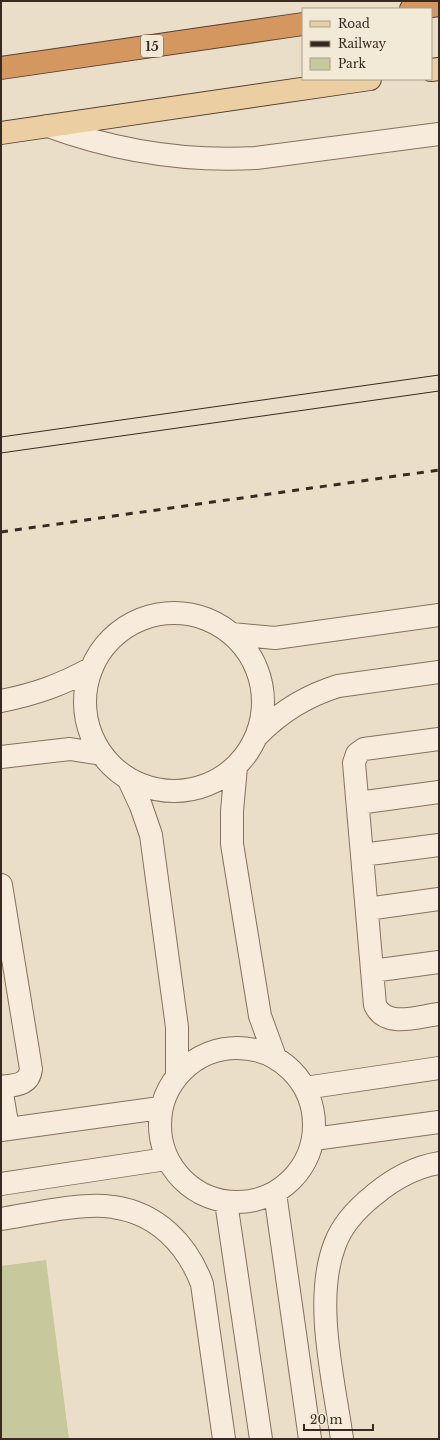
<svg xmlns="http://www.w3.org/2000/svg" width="440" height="1440" font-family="'Libre Baskerville',serif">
  <rect width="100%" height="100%" fill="#ebdec8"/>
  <path fill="#c7c99c" d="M46,1260L69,1439H1V1266Z"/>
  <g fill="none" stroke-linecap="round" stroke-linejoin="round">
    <g stroke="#86705e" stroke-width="24">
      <path id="minor" d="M48,126C116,151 183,162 256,158L439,134
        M85 702a89 89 0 1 1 178 0a89 89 0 1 1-178 0Z
        M232,634L275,638L439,615
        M1,701C36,694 61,685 92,668
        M258,735C281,711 306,696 338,686L439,672
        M439,739L364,749L357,754L354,763L375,1005C386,1029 419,1016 439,1014
        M1,757L70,749L102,754
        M236,767L232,811V844L260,1016L275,1057
        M128,778L141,806L151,835L177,1027V1074
        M358,803L439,792
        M362,855L439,845
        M1,885L31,1069C29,1086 14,1085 1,1087
        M367,909L439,899
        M372,971L439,962
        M160 1125a77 77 0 1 1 154 0a77 77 0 1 1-154 0Z
        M1,1087L8,1129
        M305,1088L439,1068
        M1,1130L160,1108
        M314,1139L439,1122
        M1,1184L166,1159
        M275,1193L310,1439
        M226,1202L261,1439
        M1,1219C33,1214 82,1202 113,1207C157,1213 187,1244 202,1284L224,1439
        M342,1439C334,1381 313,1300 335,1244C342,1225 359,1207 374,1195C393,1179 415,1167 439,1163"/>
    </g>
    <g stroke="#543f32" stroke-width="24">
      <path id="major" d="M431,70L439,69
        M1,133L370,79"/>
    </g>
    <g stroke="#543f32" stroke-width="24">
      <path id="highway" d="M411,9L439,5
        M1,68L303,24"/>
    </g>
    <use href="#minor" stroke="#f7ecdb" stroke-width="22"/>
    <use href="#major" stroke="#ebcfa3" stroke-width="22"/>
    <use href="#highway" stroke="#d49760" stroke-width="22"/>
    <path stroke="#382a21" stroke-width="1" d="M1,437L439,375
      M1,453L439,391"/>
    <path stroke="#382a21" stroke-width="3" stroke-dasharray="7 7" stroke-linecap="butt" d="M1,532L439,470"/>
  </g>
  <g text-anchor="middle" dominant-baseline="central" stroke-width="3" stroke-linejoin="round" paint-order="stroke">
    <rect fill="#f3e9d7" stroke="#706358" stroke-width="1" x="141" y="35" width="22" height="22" rx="3"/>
    <g font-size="13" font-weight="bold" fill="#382a21">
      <text x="152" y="46">15</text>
    </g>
  </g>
  <rect width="440" height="1440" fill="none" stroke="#382a21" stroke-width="4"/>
  <rect x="302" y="8" width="130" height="72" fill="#f3e9d7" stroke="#a89d8e"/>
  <rect x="310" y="21" width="20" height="6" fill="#ebcfa3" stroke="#a89d8e"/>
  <text x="338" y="28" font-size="12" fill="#382a21">Road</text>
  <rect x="310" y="41" width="20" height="6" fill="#382a21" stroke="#a89d8e"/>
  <text x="338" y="48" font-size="12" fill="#382a21">Railway</text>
  <rect x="310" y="58" width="20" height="12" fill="#c7c99c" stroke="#a89d8e"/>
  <text x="338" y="68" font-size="12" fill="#382a21">Park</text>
  <path d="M304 1424v6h69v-6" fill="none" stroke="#382a21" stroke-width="2"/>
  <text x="310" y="1424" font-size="12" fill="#382a21" stroke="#f3e9d7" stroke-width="3" paint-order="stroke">20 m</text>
</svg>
